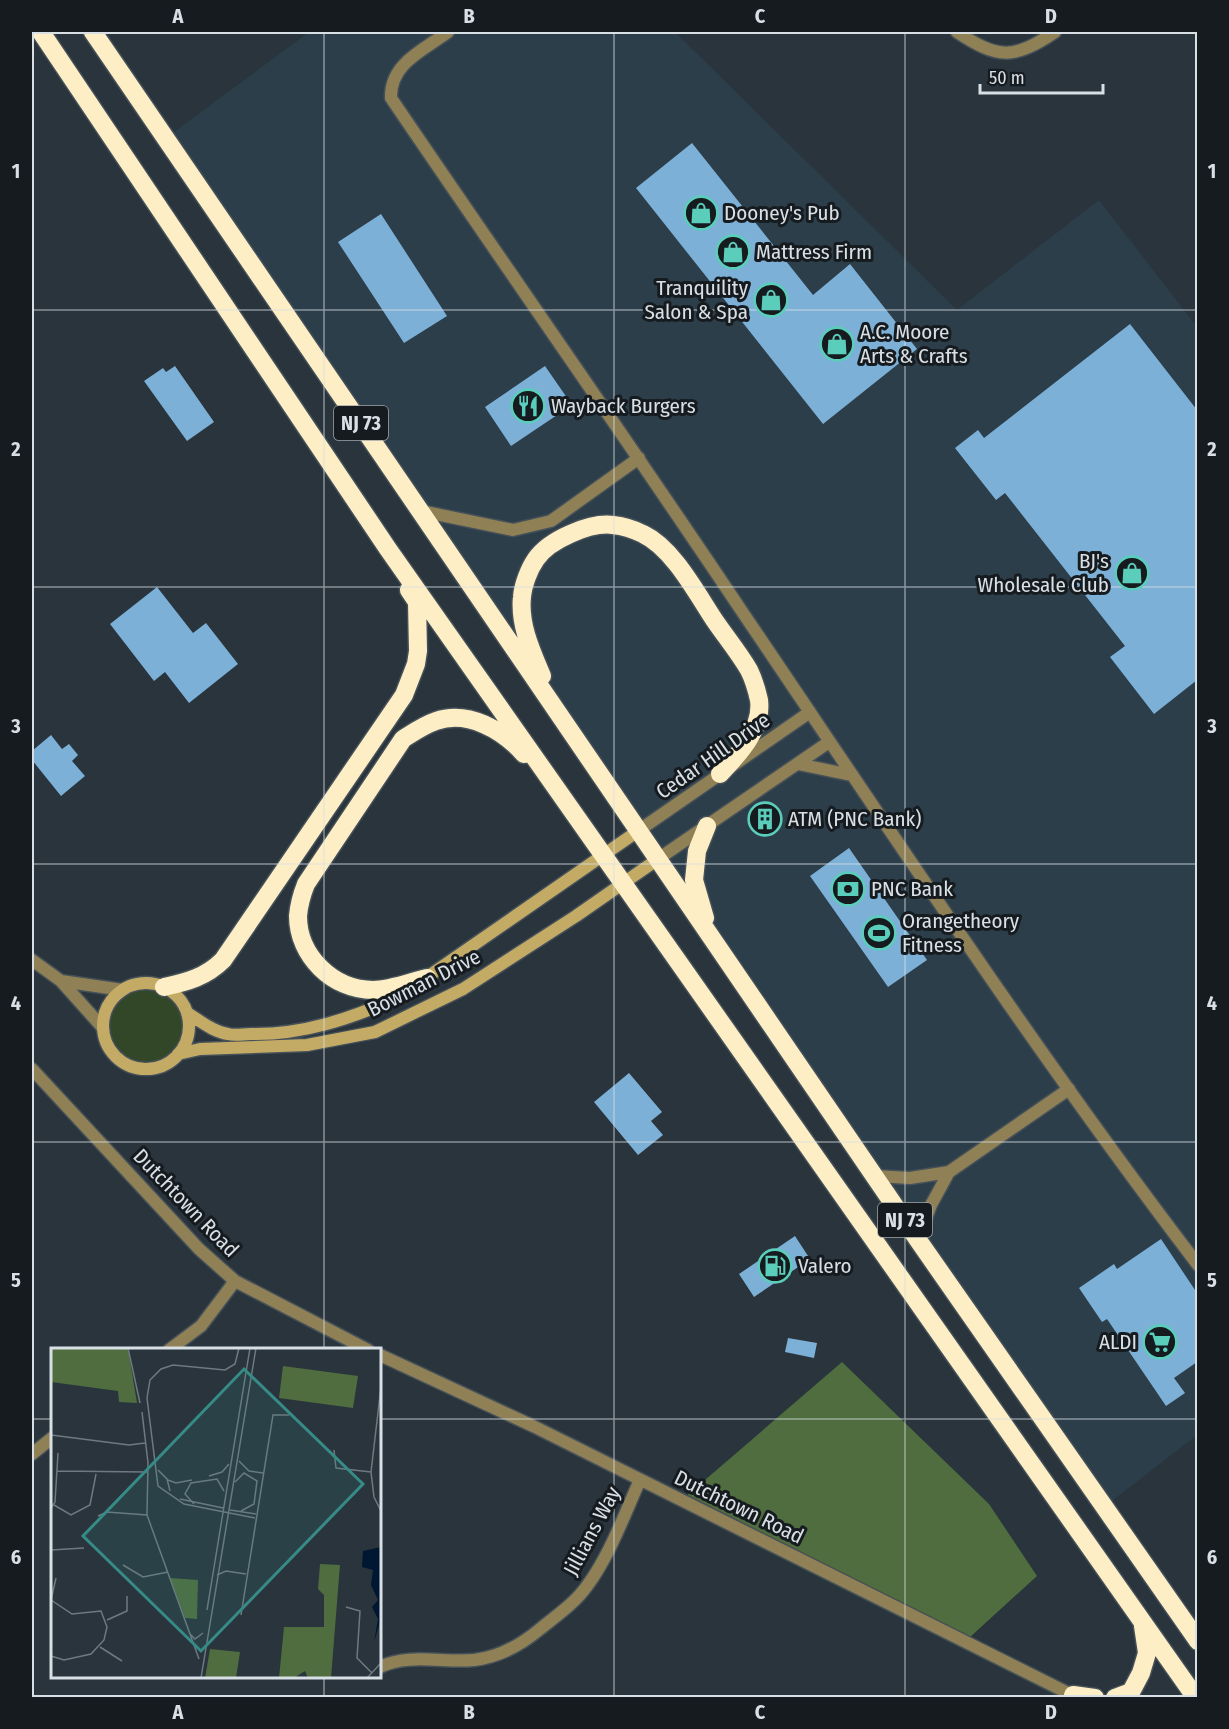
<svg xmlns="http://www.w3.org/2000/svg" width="1229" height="1729" font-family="'Fira Sans Condensed',sans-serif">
  <rect width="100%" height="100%" fill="#29343d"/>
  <path fill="#2d3e4b" d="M309,32H675L957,310L1099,200L1197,327V1435L1104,1507L166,138Z"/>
  <path fill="#324727" d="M103 1026a43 43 0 1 1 86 0a43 43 0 1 1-86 0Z"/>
  <path fill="#4f6d3f" d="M842,1362L989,1504L1037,1576L969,1638L684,1498Z"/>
  <path fill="#7cb0d7" d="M692,143L813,295L850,264L917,349L823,424L636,188Z
    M381,214L447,316L404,343L338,242Z
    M1130,324L1197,410V680L1154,714L1110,657L1125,646L1005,493L996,500L955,448L978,430L984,438Z
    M175,366L214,422L187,441L144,381L163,368L166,372Z
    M545,366L572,405L511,446L485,407Z
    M157,587L193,633L206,623L238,664L189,703L165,672L154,681L110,624Z
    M51,735L62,749L69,744L78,755L72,761L85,776L61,796L32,760V751Z
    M849,848L927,960L888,987L810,876Z
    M629,1073L662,1112L651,1121L663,1135L638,1155L594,1102Z
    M795,1236L810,1259L754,1297L739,1274Z
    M1161,1239L1197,1293V1362L1174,1378L1185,1393L1166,1406L1107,1319L1102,1322L1079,1288L1114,1264L1117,1269Z
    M788,1338L817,1343L814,1358L785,1352Z"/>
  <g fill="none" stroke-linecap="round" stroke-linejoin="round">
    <g stroke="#455058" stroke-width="15">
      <path id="street" d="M448,32C424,50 390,63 391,98C507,269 626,438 741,610C890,830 1036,1053 1198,1265
        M957,32C998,59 1013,60 1055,32
        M421,511L513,530L551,521L639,458
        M798,764L851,775
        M638,831L810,712
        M658,859L829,742
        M32,960L61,981L103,1028
        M61,981L123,990
        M32,1069L199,1249L235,1281L368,1350
        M875,1176L910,1178L949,1172L1069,1089
        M918,1240L931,1205L949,1172
        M169,1350L201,1326L235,1281
        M380,1355L533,1426L1078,1698
        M32,1454L52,1438
        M380,1667C408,1653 444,1663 474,1660C499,1657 521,1645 540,1629C556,1616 575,1603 587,1586C610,1555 624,1515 640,1480"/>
    </g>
    <g stroke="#455058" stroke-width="15">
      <path id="secondary" d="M103 1026a43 43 0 1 1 86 0a43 43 0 1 1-86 0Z
        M187,1013C199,1020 213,1032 228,1034C235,1036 243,1034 251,1034C302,1035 350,1019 397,998L638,831
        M178,1054L200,1049L307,1045L375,1032L463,989L576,916L658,859"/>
    </g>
    <g stroke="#455058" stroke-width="21">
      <path id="highway" d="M41,32L388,549L1196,1698
        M93,32L918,1240L1198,1641
        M542,676C532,652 519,625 522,597C523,585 529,569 536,559C549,540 590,522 613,525C622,526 635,530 643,534C673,548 697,594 715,621C726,637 739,653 749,670C753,678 757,691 759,700C763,729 738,755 720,774
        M705,918L694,880L697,851L707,826
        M427,978C410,982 391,990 373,990C333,990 298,956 298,916C299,904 302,894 306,884L403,739C414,732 424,725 436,721C468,710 503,730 524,754
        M164,987C187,982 206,977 223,960L404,695L416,664L418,651L417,602L409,590
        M1073,1695L1095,1698
        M1115,1698L1131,1692L1141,1673L1147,1653L1143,1626"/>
    </g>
    <use href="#street" stroke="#8f8055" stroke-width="12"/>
    <use href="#secondary" stroke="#c4ab65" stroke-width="12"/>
    <use href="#highway" stroke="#fdeec5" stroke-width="18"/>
  </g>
  <path fill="none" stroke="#d8e0e5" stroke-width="1.5" stroke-opacity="0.55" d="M324,32V1350M614,32V1698M905,32V1698M32,310H1198M32,587H1198M32,864H1198M32,1142H1198M32,1419H52M380,1419H1198M324,1676V1698"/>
  <defs>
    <g id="shop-ring" transform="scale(1.725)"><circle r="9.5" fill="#161b1f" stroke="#5bcebb" stroke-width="1.5"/><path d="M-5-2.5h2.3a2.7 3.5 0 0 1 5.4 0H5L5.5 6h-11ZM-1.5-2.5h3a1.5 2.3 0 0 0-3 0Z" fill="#5bcebb"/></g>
    <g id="restaurant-ring" transform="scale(1.725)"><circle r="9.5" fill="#161b1f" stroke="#5bcebb" stroke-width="1.5"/><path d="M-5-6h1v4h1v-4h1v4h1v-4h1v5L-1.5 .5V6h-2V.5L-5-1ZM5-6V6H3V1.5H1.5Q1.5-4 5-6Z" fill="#5bcebb"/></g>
    <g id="building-ring" transform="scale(1.725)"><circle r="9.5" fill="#161b1f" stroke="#5bcebb" stroke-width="1.5"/><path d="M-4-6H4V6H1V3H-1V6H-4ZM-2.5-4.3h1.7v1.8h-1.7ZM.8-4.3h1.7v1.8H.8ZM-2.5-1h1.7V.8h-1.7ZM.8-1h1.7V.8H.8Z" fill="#5bcebb"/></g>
    <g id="bank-ring" transform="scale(1.725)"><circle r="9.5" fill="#161b1f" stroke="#5bcebb" stroke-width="1.5"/><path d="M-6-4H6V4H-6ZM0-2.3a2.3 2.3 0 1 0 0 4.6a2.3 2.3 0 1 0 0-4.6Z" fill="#5bcebb"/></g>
    <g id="stadium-ring" transform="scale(1.725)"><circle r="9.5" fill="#161b1f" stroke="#5bcebb" stroke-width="1.5"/><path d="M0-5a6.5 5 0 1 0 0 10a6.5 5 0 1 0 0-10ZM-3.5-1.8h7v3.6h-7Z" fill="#5bcebb"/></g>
    <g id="fuel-ring" transform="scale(1.725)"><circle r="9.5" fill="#161b1f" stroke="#5bcebb" stroke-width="1.5"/><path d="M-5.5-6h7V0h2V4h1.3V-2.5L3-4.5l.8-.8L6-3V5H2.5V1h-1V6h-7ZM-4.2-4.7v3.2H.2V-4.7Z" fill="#5bcebb"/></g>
    <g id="supermarket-ring" transform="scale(1.725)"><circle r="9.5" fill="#161b1f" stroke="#5bcebb" stroke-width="1.5"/><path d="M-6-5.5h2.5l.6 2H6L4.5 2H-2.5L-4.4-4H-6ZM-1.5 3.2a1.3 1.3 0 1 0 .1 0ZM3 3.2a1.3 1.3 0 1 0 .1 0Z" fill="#5bcebb"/></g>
  </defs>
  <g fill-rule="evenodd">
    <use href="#shop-ring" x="701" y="213"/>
    <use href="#shop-ring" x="733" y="252"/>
    <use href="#shop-ring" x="771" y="300"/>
    <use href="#shop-ring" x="837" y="344"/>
    <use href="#restaurant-ring" x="528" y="406"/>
    <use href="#shop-ring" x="1132" y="573"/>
    <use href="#building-ring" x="765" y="819"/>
    <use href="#bank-ring" x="848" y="889"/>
    <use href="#stadium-ring" x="879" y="933"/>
    <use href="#fuel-ring" x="775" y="1266"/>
    <use href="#supermarket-ring" x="1160" y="1342"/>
  </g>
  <g text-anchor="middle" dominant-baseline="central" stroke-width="6" stroke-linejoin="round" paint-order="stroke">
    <g fill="#161b1f" stroke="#9ea5aa" stroke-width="1.5">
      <rect x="334" y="406" width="54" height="34" rx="4.5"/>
      <rect x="878" y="1203" width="54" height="34" rx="4.5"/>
    </g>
    <g font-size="20" font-weight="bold" fill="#d8e0e5">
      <text x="361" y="423">NJ 73</text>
      <text x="905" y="1220">NJ 73</text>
    </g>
    <g font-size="21" fill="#d8e0e5" stroke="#161b1f" text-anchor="start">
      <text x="724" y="213">Dooney's Pub</text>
      <text x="756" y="252">Mattress Firm</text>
      <text x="748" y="288" text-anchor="end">Tranquility<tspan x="748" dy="24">Salon &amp; Spa</tspan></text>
      <text x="860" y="332">A.C. Moore<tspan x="860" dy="24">Arts &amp; Crafts</tspan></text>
      <text x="551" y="406">Wayback Burgers</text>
      <text x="1109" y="561" text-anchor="end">BJ's<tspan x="1109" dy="24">Wholesale Club</tspan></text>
      <text x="788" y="819">ATM (PNC Bank)</text>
      <text x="871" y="889">PNC Bank</text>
      <text x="902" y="921">Orangetheory<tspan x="902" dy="24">Fitness</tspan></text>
      <text x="798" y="1266">Valero</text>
      <text x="1137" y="1342" text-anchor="end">ALDI</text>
    </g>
    <g font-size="21" fill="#d8e0e5" stroke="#161b1f">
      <text transform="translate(713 756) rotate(-35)">Cedar Hill Drive</text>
      <text transform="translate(424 983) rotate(-27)">Bowman Drive</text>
      <text transform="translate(186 1203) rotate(46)">Dutchtown Road</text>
      <text transform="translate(739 1507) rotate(26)">Dutchtown Road</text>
      <text transform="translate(592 1531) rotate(-62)">Jillians Way</text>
    </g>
  </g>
  <g transform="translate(51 1348)">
    <rect width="330" height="330" fill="#29343d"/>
    <path d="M0,0H77L86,55L68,54L67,43L0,34ZM232,18L307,28L302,60L228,50ZM269,216L289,217L280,330H257L254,323L243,330H228L233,279H273V247L267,241ZM119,230L147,232L146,271L134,270ZM159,301L189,304L185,330H154Z" fill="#4f6d3f"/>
    <path d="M330,199V271L323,294L327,271L321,259L327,252L320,237L322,222L311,219L312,203Z" fill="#001731"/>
    <path fill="none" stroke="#6f7980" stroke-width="1.5" d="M77,0L89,55M188,0L184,16L174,22L122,17L110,21L99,32L96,50L107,138L133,156L204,170M330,39L320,124L323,149L330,163M91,64L97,115L96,167L148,311M0,87L78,97L94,95M283,102L285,120L320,124M188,113L198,123L212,125M107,122L116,131L119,143M6,123L96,124M158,128L171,124L178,116M117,132L125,135L141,132M184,134L193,125L206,133L203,156L190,163M129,151L172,160M143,156L134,146L140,135L166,131L173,143M3,157L20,167L39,157L45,126M0,160L4,154L7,105M179,162L205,166M47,168L56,164L96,167M0,202L33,200M72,217L92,229L117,224M166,227L175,223L195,226M0,252L21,266L50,263L56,279L53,292L40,306L13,312L0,308M0,252L5,230M295,259L309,263L306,310L321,325M156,262L199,0M190,267L222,67H238M56,272L76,263V248M138,285L144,291L152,285M49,299L71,313M150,330L205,0M316,330L330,315"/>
    <path fill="#378b86" fill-opacity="0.15" stroke="#378b86" stroke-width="3" d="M193,21L312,136L150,303L32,188Z"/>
    <rect width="330" height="330" fill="none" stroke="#d8e0e5" stroke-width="3"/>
  </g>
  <rect width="1229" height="1729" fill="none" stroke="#161b1f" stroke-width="66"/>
  <path d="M980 84v9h123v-9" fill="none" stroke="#d8e0e5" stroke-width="3"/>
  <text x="989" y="84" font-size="18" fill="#d8e0e5" stroke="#161b1f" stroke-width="4.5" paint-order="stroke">50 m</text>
  <rect x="33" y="33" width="1163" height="1663" fill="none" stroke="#d8e0e5" stroke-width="2"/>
  <g font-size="20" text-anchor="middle" font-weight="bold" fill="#d8e0e5">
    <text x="178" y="23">A</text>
    <text x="469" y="23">B</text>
    <text x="760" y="23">C</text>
    <text x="1051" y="23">D</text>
    <text x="16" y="178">1</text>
    <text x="1212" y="178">1</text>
    <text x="16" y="456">2</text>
    <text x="1212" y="456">2</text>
    <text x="16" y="733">3</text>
    <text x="1212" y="733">3</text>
    <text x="16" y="1010">4</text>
    <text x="1212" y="1010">4</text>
    <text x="16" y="1287">5</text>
    <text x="1212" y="1287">5</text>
    <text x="16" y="1564">6</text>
    <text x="1212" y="1564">6</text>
    <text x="178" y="1719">A</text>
    <text x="469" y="1719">B</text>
    <text x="760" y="1719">C</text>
    <text x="1051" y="1719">D</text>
  </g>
</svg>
